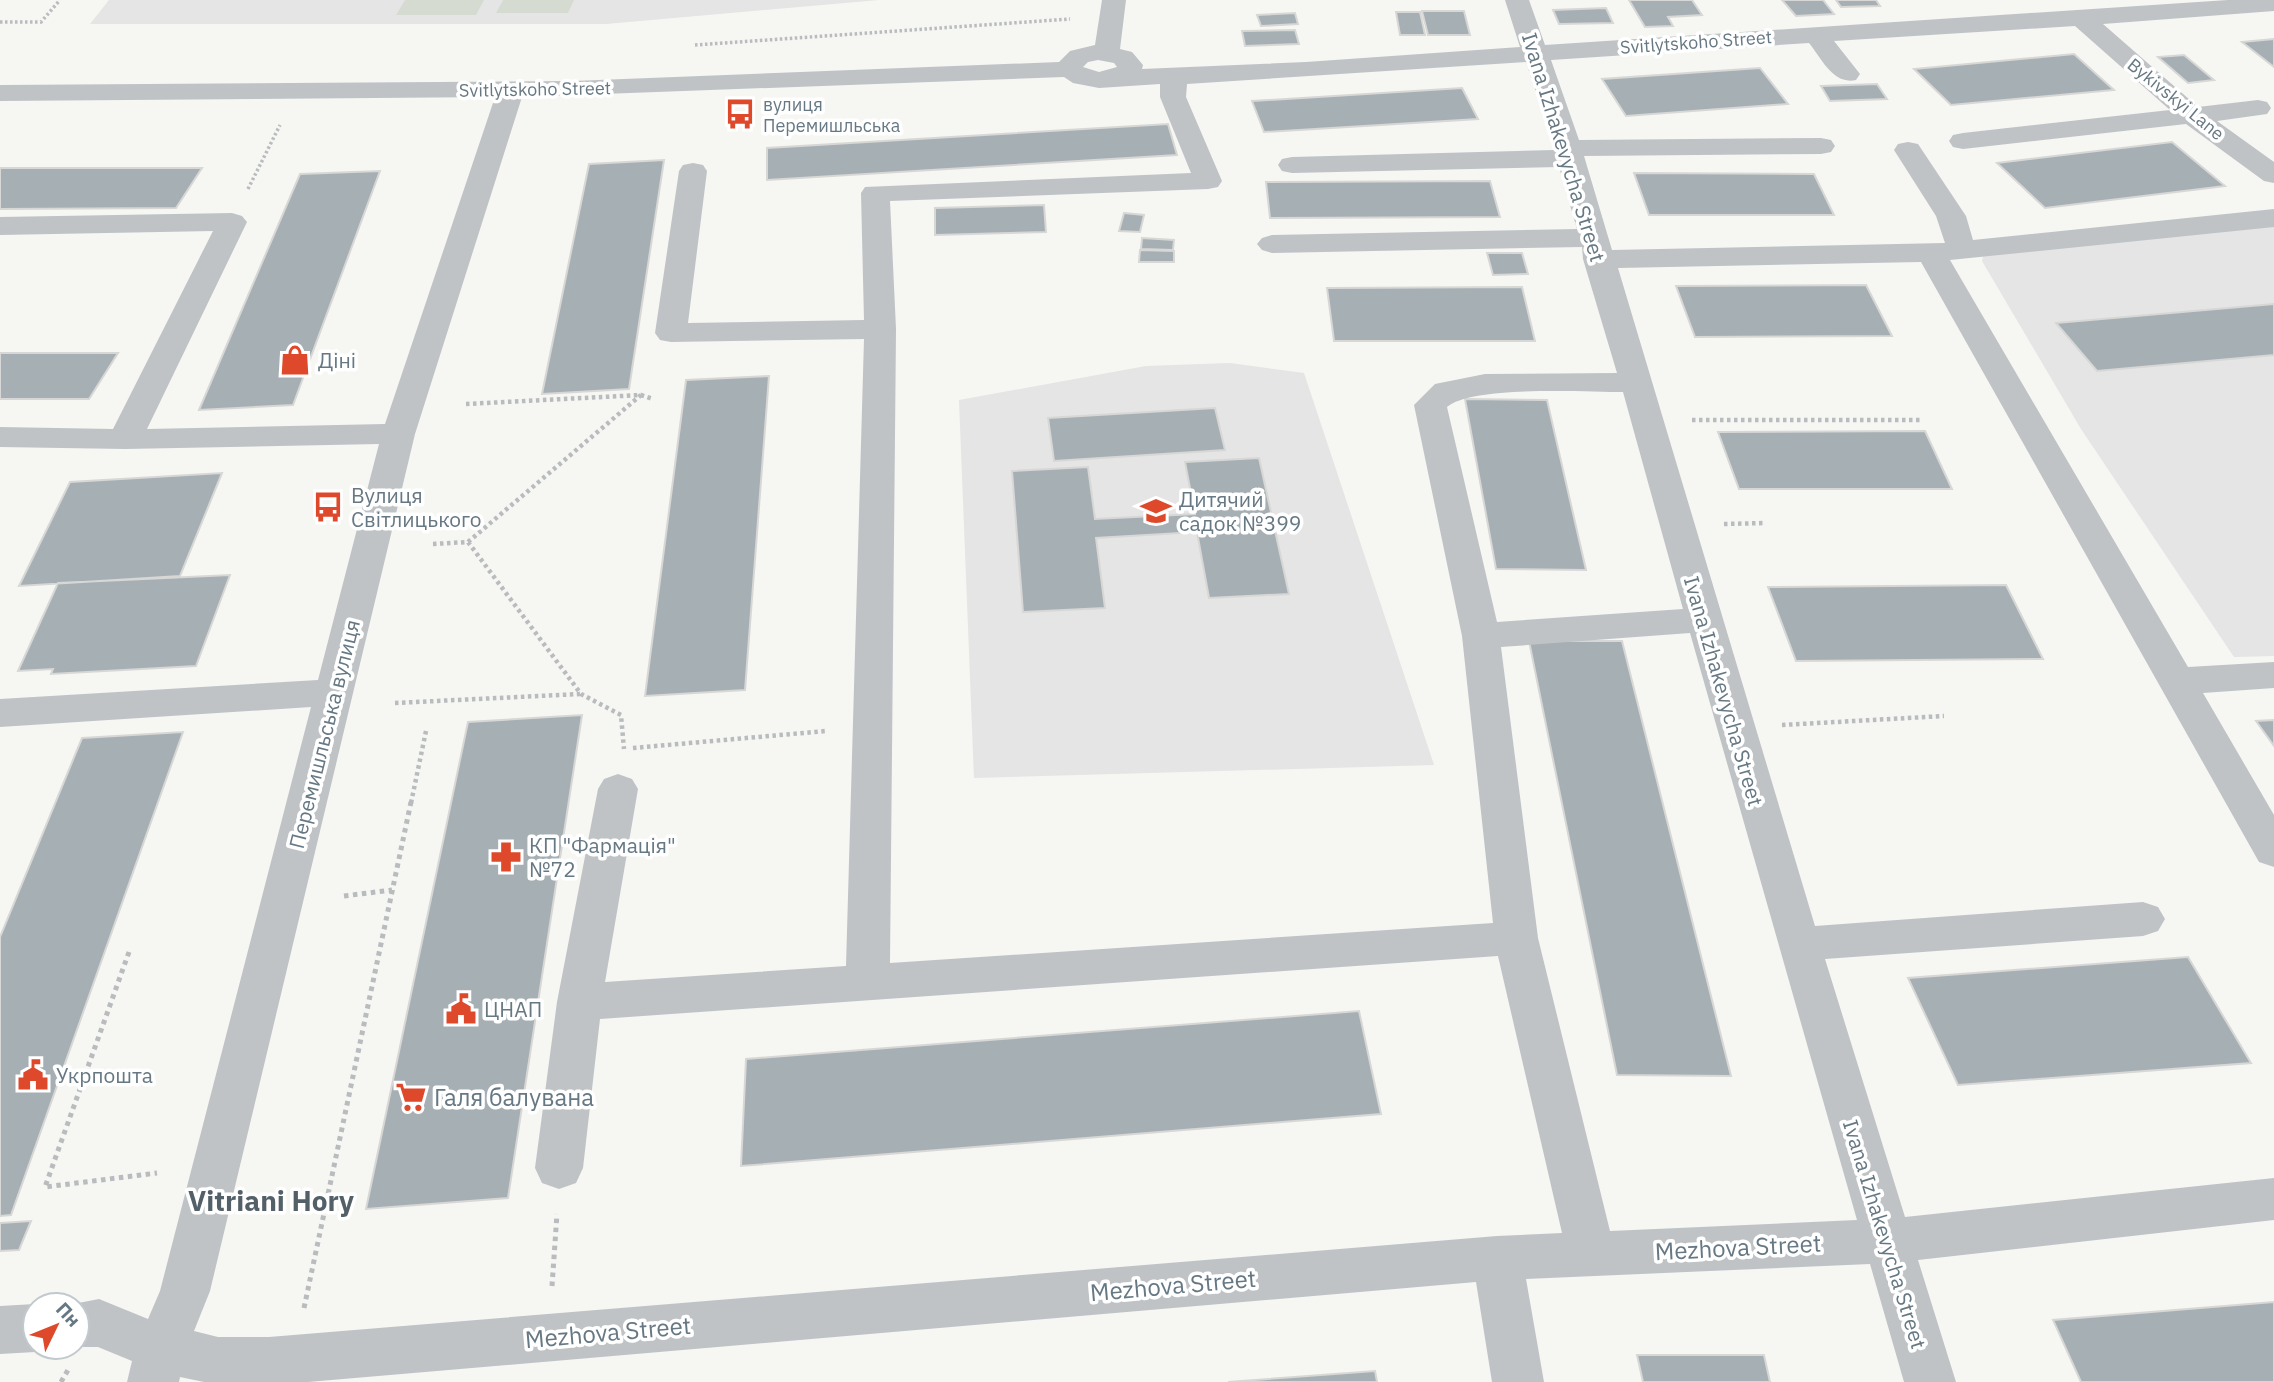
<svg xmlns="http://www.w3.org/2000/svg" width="2274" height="1382" font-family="'IBM Plex Sans',sans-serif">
  <rect width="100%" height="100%" fill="#f6f6f3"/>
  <path fill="#e4e5e4" d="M109,0H879L606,24H90Z
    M2274,226V656L2234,657L2081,429L1982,261L1984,252Z
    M1230,363L1304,373L1434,765L974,778L959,400L1146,366Z"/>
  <path fill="#d6dbd2" d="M405,0H484L476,15H396Z
    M503,0H574L568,13H496Z"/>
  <path fill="#a6afb4" stroke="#d7d7d5" stroke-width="2" d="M1629,0H1692L1702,15L1668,17L1673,26L1645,27Z
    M1782,0H1823L1834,14L1796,16Z
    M1836,0H1876L1880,6L1841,7Z
    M1606,8L1613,23L1559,24L1553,10Z
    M1422,11H1464L1470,35H1428Z
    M1396,12H1420L1425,35H1400Z
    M1295,13L1298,24L1261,26L1257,15Z
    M1295,30L1299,44L1245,46L1242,31Z
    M2274,39V67L2242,42Z
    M2074,54L2114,90L1951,105L1914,69Z
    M2184,55L2214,80L2188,83L2158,57Z
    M1760,68L1788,104L1626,116L1602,79Z
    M1877,84L1887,99L1830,101L1821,86Z
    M1462,88L1478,119L1264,132L1252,101Z
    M1168,124L1177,155L767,180V148Z
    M2172,142L2225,186L2045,208L1997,163Z
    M664,160L629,389L542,394L589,164Z
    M0,168H202L176,208L0,209Z
    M380,171L293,405L199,410L300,174Z
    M1634,173L1814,174L1834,215H1649Z
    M1490,181L1500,217L1270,218L1266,182Z
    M1044,205L1046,232L935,235V208Z
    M1124,213L1144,215L1140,232L1119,231Z
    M1142,238L1174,240L1173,250L1141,249Z
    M1140,250L1174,251V262H1139Z
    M1487,253H1522L1528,274L1493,275Z
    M1866,285L1892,336L1695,337L1676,286Z
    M1522,287L1535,341H1334L1327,288Z
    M2274,304V355L2097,371L2056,323Z
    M0,353H118L89,399H0Z
    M769,376L745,690L645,696L686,380Z
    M1465,399L1547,400L1586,570L1496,569Z
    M1215,408L1225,450L1054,461L1048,418Z
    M1925,431L1952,489H1739L1718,432Z
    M1259,458L1289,594L1209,598L1197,532L1096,538L1105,608L1023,612L1012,471L1088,467L1095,519L1195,514L1185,462Z
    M222,473L180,576L19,586L70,482Z
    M230,575L196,666L51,674L53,669L18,671L58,583Z
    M2006,585L2043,659L1796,661L1768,587Z
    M1529,641H1622L1731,1076L1617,1075Z
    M582,715L508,1198L366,1209L468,722Z
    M2274,720V746L2256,721Z
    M183,732L11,1215L0,1216V937L82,738Z
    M2188,957L2251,1063L1958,1085L1908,978Z
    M1359,1011L1381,1114L741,1166L746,1059Z
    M31,1221L19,1250L0,1251V1223Z
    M2274,1302V1382H2081L2053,1320Z
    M1637,1355H1764L1770,1382H1643Z
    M1375,1371L1377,1382H1228Z"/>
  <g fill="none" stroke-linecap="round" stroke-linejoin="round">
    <path stroke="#b9bcbe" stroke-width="3.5" stroke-dasharray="2.5 2.5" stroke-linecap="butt" d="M0,22H41L60,0
      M695,45L1070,19
      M248,189L280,125"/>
    <path stroke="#b9bcbe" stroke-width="4.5" stroke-dasharray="3.5 3.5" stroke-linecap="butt" d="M466,404L641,395L653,399
      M1692,420H1923
      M1724,524L1765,523
      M468,542L581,694L621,715L624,749
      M433,544L468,542L641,395
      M395,703L580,694
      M1782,725L1944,716
      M633,748L826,731
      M411,803L426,731"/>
    <path stroke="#b9bcbe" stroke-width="5" stroke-dasharray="4.5 4.5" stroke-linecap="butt" d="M344,896L392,890
      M129,952L45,1187L157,1173
      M552,1286L557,1214
      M304,1308L411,802
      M61,1382L68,1370"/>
    <path fill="#bfc3c6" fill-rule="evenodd" d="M1102,0H1126L1120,49L1132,52L1143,65L1142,69L1306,62L1520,47L1505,0H1529L1545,45L2228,0H2274V11L2103,24L2198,107L2258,100L2267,102L2271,108L2267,114L2217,121L2274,162V183L2264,181L2186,124L1963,149L1953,147L1949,141L1953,135L1963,133L2170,110L2075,26L1834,41L1860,74L1856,80C1833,85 1822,59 1809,43L1551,60L1579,140L1821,138L1831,140L1835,146L1831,152L1821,154L1584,156L1612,250L1945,243L1936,216L1894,150L1898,144L1908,142L1918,144L1966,216L1973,240L2274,209V227L1950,260L2188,667L2274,662V688L2203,693L2274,815V867L2259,862L1921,262L1618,268L1815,926L2143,902L2158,907L2165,919L2158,931L2143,936L1825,959L1905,1217L2274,1178V1220L1918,1260L1956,1382H1904L1870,1264L1526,1279L1544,1382H1492L1476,1282L308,1382H204L180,1377L179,1382H127L132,1361L98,1347H73H77V1305H68L99,1299L148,1319L160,1291L311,707L0,727V699L318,680L379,444L125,449L0,447V427L113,429L213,231L0,235V217L232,213L242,216L247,222L147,429L385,424L495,97L0,101V85L573,81L1059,62L1070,51L1095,45ZM1098,60L1114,63L1117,67L1099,72L1083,67L1088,62ZM1526,62L1555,150L1292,157L1282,159L1278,165L1282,171L1292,173L1559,167L1577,229L1272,235L1262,238L1257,244L1262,250L1272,253L1582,247L1583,259L1617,373L1485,374L1435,384L1414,405L1462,636L1493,923L890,963L896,329L890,201L1208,189L1218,187L1222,181L1186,97L1187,84ZM1064,77L1073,83L1099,88L1160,84V97L1191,173L865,187L861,193L864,320L688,323L707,171L703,165L693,163L683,165L679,171L655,333L660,340L671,342L864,339L846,966L605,982L638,789L632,779L618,774L604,779L598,789L557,1002L535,1168L542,1183L559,1189L576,1183L583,1168L600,1019L1498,956L1562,1233L1497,1236L269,1337H218L194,1331L210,1291L415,434L522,97ZM1623,392L1683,609L1497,622L1447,407C1472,385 1585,392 1623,392ZM1690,633L1857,1220L1610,1231L1538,938L1501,647Z
      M35,1304V1347H47L35,1352L0,1354V1306Z"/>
  </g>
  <defs>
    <g id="bus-bare" transform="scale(2.415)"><path d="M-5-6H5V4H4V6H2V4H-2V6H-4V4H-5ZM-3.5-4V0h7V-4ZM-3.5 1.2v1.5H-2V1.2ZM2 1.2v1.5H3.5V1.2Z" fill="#de492b" stroke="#fff" stroke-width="2.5" paint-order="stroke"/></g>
    <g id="shop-bare" transform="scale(2.415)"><path d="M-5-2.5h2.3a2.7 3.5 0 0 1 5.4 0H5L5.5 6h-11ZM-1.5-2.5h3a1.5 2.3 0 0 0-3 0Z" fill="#de492b" stroke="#fff" stroke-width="2.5" paint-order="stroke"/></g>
    <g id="school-bare" transform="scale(2.415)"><path d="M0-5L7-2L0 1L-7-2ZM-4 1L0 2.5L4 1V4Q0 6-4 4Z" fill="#de492b" stroke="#fff" stroke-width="2.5" paint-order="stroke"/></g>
    <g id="pharmacy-bare" transform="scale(2.415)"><path d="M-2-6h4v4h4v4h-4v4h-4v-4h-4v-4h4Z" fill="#de492b" stroke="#fff" stroke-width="2.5" paint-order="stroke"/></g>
    <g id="civic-bare" transform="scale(2.415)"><path d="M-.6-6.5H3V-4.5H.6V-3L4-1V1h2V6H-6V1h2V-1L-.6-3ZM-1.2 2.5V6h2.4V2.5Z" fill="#de492b" stroke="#fff" stroke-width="2.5" paint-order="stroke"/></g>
    <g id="supermarket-bare" transform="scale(2.415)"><path d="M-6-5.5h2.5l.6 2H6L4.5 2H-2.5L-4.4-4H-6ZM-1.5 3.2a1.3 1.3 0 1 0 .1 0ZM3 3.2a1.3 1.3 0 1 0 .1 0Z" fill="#de492b" stroke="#fff" stroke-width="2.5" paint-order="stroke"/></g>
  </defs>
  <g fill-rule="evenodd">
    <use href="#bus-bare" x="740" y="114"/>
    <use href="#shop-bare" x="295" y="360"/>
    <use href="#bus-bare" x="328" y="507"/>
    <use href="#school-bare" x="1156" y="511"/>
    <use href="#pharmacy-bare" x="506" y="857"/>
    <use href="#civic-bare" x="461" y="1009"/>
    <use href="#civic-bare" x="33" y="1075"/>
    <use href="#supermarket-bare" x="411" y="1097"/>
  </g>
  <g text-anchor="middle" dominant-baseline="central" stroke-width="7" stroke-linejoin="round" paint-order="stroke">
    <g font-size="18" fill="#667883" stroke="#fff">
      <text transform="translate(1696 42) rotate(-4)">Svitlytskoho Street</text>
      <text transform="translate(535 89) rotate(-1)">Svitlytskoho Street</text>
      <text transform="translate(2176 99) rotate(39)">Bykivskyi Lane</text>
    </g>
    <g font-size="18" fill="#667883" stroke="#fff" text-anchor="start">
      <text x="763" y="104">вулиця<tspan x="763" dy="21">Перемишльська</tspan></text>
    </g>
    <g font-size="21" fill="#667883" stroke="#fff">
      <text transform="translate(1564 147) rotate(73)">Ivana Izhakevycha Street</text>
      <text transform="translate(1724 691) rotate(74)">Ivana Izhakevycha Street</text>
      <text transform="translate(324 734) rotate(-76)">Перемишльська вулиця</text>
      <text transform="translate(1885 1234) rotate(73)">Ivana Izhakevycha Street</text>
    </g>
    <g font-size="21" fill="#667883" stroke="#fff" text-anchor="start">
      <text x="318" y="360">Діні</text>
      <text x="351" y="495">Вулиця<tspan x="351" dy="24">Світлицького</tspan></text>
      <text x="1179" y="499">Дитячий<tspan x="1179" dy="24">садок №399</tspan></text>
      <text x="529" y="845">КП "Фармація"<tspan x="529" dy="24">№72</tspan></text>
      <text x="484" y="1009">ЦНАП</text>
      <text x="56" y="1075">Укрпошта</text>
    </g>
    <g font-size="24" fill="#667883" stroke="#fff" text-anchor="start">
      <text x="434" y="1097">Галя балувана</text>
    </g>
    <g font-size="24" fill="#667883" stroke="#fff">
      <text transform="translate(1738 1247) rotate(-3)">Mezhova Street</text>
      <text transform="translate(1173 1285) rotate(-5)">Mezhova Street</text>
      <text transform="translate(608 1332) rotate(-5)">Mezhova Street</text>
    </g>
    <g font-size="28" font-weight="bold" fill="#546068" stroke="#fff">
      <text x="271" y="1200">Vitriani Hory</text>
    </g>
  </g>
  <g transform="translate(56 1326) rotate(47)"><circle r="33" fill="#ffffff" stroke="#c2c9cd" stroke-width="2"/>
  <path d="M0-5L12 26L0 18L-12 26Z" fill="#de492b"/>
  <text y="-10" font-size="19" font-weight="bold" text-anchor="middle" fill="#667883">Пн</text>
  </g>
</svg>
